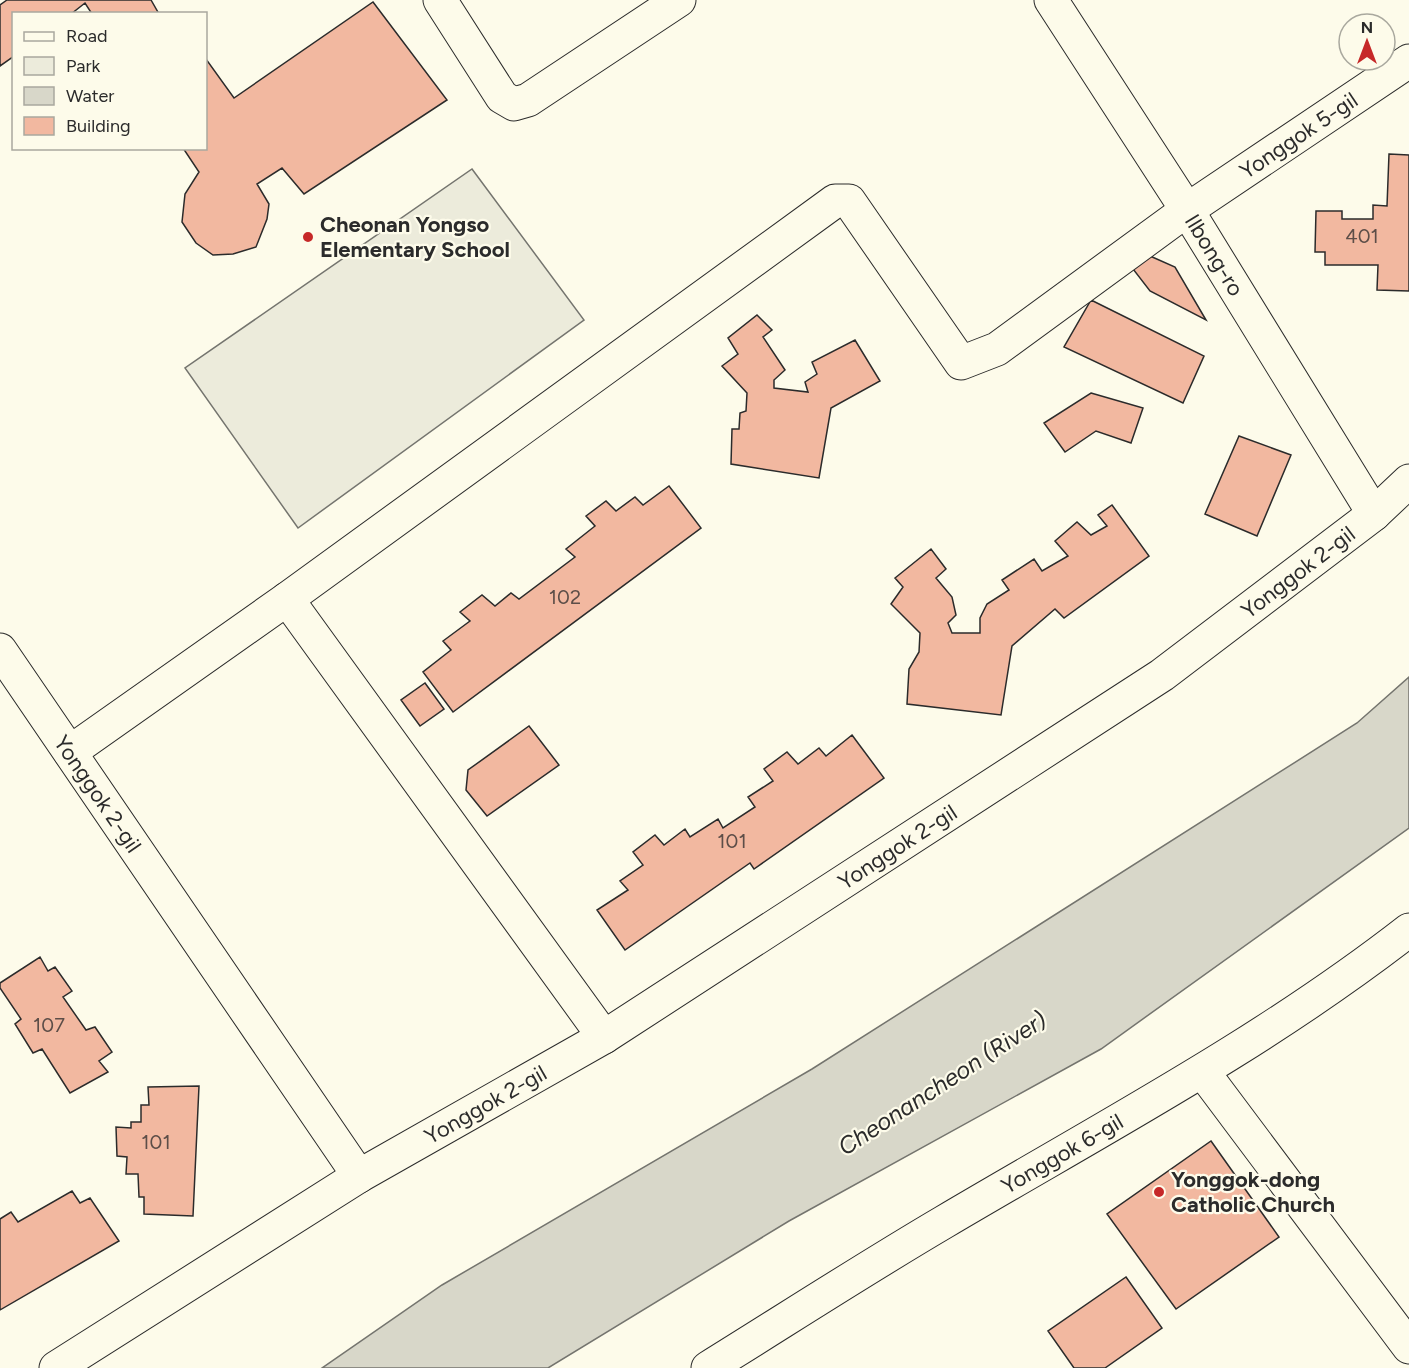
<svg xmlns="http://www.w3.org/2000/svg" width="1409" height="1368" font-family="Figtree,sans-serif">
  <rect width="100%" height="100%" fill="#fdfbea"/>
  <path fill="#ecebdb" stroke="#74746e" stroke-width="1.5" d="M472,169L584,320L298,528L185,368Z"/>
  <path fill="#d8d7c9" stroke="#74746e" stroke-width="1.5" d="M1409,677V828L1101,1049L789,1221L548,1368H322L442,1285L812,1069L1357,723Z"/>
  <path fill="#f2b8a0" stroke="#2b2b2b" stroke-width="1.5" d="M7,0H151L159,14H92L85,3L71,14H14V56L0,66V5Z
    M373,2L447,100L304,194L282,168L257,184L269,204L267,219L256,247L233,254L213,255L196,243L182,222L185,194L199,172L183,148H206V59L234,98Z
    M1389,154L1409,155V291L1377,290L1378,265H1325V252H1315L1316,211H1342V219H1373V205L1387,206Z
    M1150,256L1175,267L1206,320L1150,291L1133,269Z
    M1091,300L1204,356L1183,403L1064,347Z
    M757,315L772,330L763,337L785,370L774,380V388L808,392L805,382L817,374L812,362L855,340L880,381L831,408L819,478L731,464L732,429H739L740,413L746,411L747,393L722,366L738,354L728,338Z
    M1091,393L1143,408L1131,443L1096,431L1065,452L1044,423Z
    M1239,436L1291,455L1257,536L1205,514Z
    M669,486L701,528L453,712L423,672L451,650L443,641L470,621L460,612L482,595L495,606L511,593L519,599L575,557L566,549L595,526L586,516L606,501L616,511L635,497L643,505Z
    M1112,505L1149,556L1064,618L1055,609L1012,646L1001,715L907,704L909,669L919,652L920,633L891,604L903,587L895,578L931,549L946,569L936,578L952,597L956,615L948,623L952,633H980V618L987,604L1009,590L1002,580L1034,559L1042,571L1068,556L1055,541L1077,522L1091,535L1107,526L1098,515Z
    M425,683L444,709L420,726L401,700Z
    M529,726L559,765L487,816L466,790L468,770Z
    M852,735L884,778L754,869L750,863L625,950L597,910L628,890L620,881L643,865L633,852L655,835L664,845L685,829L690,837L718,819L723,828L755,807L748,797L773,781L764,769L787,752L798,764L819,748L826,756Z
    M40,957L48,971L55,967L72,991L63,997L86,1030L95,1027L112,1052L99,1061L108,1072L70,1093L42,1049L33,1053L15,1024L21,1019L0,988V983Z
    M199,1086L193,1216L144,1214V1197H139L138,1174H126L127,1157L117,1156L116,1127L131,1128V1122H141V1105H149L148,1087Z
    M1211,1141L1279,1237L1176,1309L1107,1214Z
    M72,1191L80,1203L90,1198L119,1241L0,1310V1219L11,1212L18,1222Z
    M1126,1277L1162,1328L1105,1368H1074L1048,1331Z"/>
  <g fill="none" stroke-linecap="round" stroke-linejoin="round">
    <g stroke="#2b2b2b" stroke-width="35">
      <g id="minor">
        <path d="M440,0L502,97L514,104L528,100L679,0"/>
        <path id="s1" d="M1051,0L1187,210L1374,514"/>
        <path d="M287,599L604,1037"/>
        <path id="s2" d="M0,650L359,1176"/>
        <path id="s3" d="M70,752L287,599L835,201H849L961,363L997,349L1187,210L1409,61"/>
        <path d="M1203,1072L1409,1347"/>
        <path id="s4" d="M56,1368L359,1176L604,1037L1162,675L1374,514L1409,481"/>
        <path id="s5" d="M708,1368C787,1319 864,1269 944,1222C1101,1129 1264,1043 1409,930"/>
      </g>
    </g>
    <use href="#minor" stroke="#fdfbea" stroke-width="33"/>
  </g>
  <g fill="#c62828" stroke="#fdfbea" stroke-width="2">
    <circle cx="308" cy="237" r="6"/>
    <circle cx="1159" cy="1192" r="6"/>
  </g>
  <g text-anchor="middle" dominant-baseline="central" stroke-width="4.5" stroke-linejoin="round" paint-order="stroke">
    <g font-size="20" fill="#5d4e48">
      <text x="1362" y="236">401</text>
      <text x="565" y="597">102</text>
      <text x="732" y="841">101</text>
      <text x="49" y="1025">107</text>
      <text x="156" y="1142">101</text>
    </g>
    <g font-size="22" fill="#2b2b2b" stroke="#fdfbea">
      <text stroke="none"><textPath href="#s3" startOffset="1562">Yonggok 5-gil</textPath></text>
      <text stroke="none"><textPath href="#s1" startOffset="303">Ilbong-ro</textPath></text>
      <text stroke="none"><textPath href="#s4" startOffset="1476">Yonggok 2-gil</textPath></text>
      <text stroke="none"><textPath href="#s2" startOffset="174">Yonggok 2-gil</textPath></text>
      <text stroke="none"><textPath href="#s4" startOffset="990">Yonggok 2-gil</textPath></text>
      <text stroke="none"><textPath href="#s4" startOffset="504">Yonggok 2-gil</textPath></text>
      <text stroke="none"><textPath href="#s5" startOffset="414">Yonggok 6-gil</textPath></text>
    </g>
    <g font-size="22" font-weight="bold" fill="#2b2b2b" stroke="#fdfbea" text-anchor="start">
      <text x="320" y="224">Cheonan Yongso<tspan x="320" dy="25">Elementary School</tspan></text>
      <text x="1171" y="1179">Yonggok-dong<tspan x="1171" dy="25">Catholic Church</tspan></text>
    </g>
    <g font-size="24" font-style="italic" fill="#2b2b2b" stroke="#fdfbea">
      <text transform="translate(942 1083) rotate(-33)">Cheonancheon (River)</text>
    </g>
  </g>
  <rect x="12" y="12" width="195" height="138" fill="#fdfbea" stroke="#a9a89e" stroke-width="1.5"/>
  <rect x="24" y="32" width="30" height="9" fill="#fdfbea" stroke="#a9a89e" stroke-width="1.5"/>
  <text x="66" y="42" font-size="18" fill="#2b2b2b">Road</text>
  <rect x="24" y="57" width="30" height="18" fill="#ecebdb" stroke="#a9a89e" stroke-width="1.5"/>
  <text x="66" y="72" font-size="18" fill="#2b2b2b">Park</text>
  <rect x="24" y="87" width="30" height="18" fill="#d8d7c9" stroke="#a9a89e" stroke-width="1.5"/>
  <text x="66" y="102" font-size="18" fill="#2b2b2b">Water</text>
  <rect x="24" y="117" width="30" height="18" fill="#f2b8a0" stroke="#a9a89e" stroke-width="1.5"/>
  <text x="66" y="132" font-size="18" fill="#2b2b2b">Building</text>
  <g transform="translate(1367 42)"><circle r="28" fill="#fdfbea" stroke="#a9a89e" stroke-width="1.5"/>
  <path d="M0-4.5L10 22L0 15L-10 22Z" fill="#c62828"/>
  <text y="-9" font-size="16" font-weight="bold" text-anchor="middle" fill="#2b2b2b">N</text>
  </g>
</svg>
